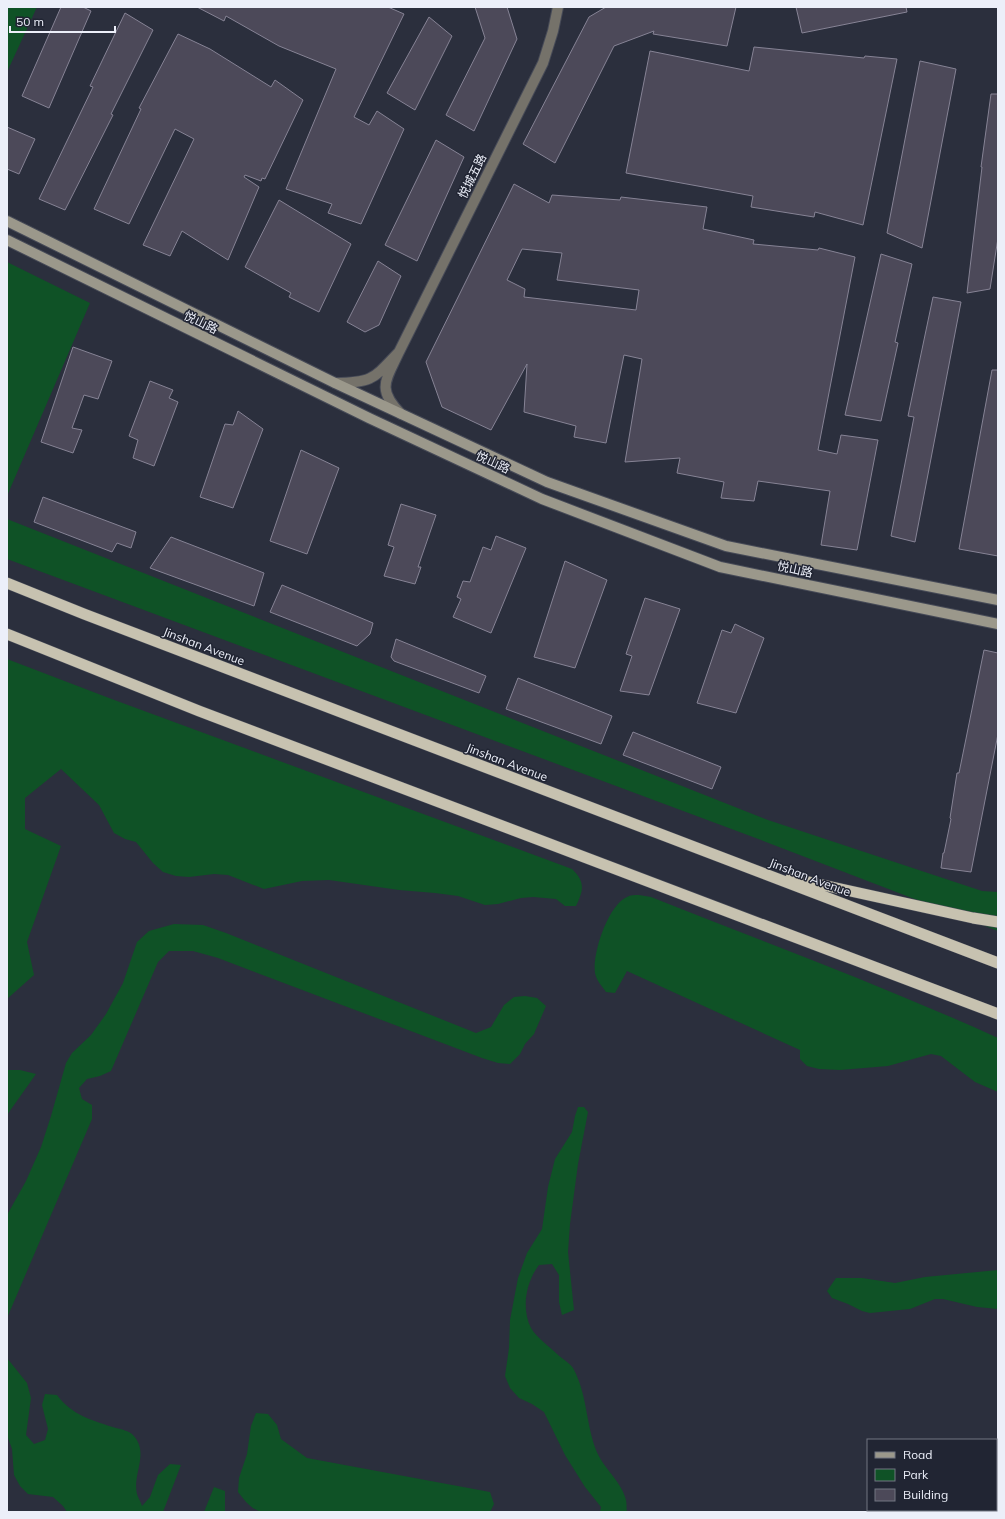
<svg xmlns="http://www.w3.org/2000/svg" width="1005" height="1519" font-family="Mulish,'Noto Sans SC',sans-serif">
  <rect width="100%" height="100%" fill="#2b2f3d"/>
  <path fill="#0f5226" d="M7,7H37L7,72Z
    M7,262L90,303L7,496Z
    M7,519L768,820L982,891L998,892V931L761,840L7,559Z
    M7,659L109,698L572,869C585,881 584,890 576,906H565L556,899L533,897L521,898L498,904L485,905L458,896L435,893L399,890L329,880L302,881L264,889L228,875L214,874L189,877L176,876L163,872L153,863L136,842L125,839L114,833L99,805L61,769L25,798V829L61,846L27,942L34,975L7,999Z
    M639,895L651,897C767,943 884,986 998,1038V1092L975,1082L941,1056L931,1054L888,1066L840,1070L819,1069L807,1066L800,1059V1050L627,971L615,993L606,992C602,986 596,980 595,973C592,954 608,905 627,897C630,895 635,895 639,895Z
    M174,924L203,925L226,933L476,1033L491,1027L504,1005L514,997L525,996L537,998L546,1006L534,1034L525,1044L520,1054L510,1064L498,1063L482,1058L218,958L193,951H169L158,962L111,1071L100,1076L87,1079L79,1088L82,1099L92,1105V1119L7,1318V1215L26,1181L41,1147L51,1116L66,1063L72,1053L91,1035L106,1014L123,983L137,942L149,931Z
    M7,1070H20L36,1074L7,1115Z
    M578,1107H584L588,1112L578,1164L570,1224L568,1252L574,1310L562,1315L559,1302V1275L552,1264L539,1265C526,1282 521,1308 531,1328C537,1338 549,1346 557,1354C562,1359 570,1363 573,1368C587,1393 586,1424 596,1450C603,1468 622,1482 626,1500C627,1504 626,1508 627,1512H600L601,1507L585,1487L565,1455L544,1412L532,1404L519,1398L510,1388L505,1376L509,1348L510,1320L518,1278L527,1253L542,1229L548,1187L555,1159L572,1132L575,1116Z
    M998,1270V1309L977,1307L943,1299H935L910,1309L870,1313L862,1311L848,1304L832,1298L827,1291L836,1278H862L895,1283L925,1277Z
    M7,1358L27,1383L31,1398L26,1435L34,1444L45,1440L48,1429L42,1405L45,1394L57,1395C71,1415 94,1421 116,1428C121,1429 129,1431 133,1435C150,1453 132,1474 137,1494C138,1498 141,1502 142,1506L150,1497L158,1475L170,1464L181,1465L163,1512H67L63,1506L53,1497L28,1494L20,1486L14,1475L12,1449L7,1435Z
    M256,1413L268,1414L277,1425L281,1439L307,1458L490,1492L494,1504L490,1512H261C250,1508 245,1501 238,1492L239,1478L247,1454L251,1426Z
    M214,1487L225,1491V1512H204Z"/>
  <path fill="#4c4959" stroke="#868395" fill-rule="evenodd" d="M61,7H83L91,11L49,108L22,96Z
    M197,7H388L404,14L354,117L369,125L377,111L404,129L361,224L328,213L332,204L286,189L336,69L279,46L226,16L224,21Z
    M475,7H507L517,39L474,131L446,115L485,38Z
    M606,7H736L727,46L653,34L654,31L614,46L555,163L523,144L589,17Z
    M796,7H906L907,12L802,33Z
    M125,13L153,30L111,114L113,115L65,210L39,199L93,87L90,86Z
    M429,17L452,36L415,110L387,93Z
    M178,34L210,49L271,87L275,80L303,100L265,179L262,178L261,181L245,175L244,177L259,187L228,260L182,231L170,256L143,245L194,139L175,129L129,224L94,209L141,109L139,108Z
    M754,47L864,58L865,56L897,59L863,225L815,212L814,217L751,207L753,196L626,173L650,51L749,71Z
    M920,61L956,69L922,248L887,233Z
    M991,94H998V238L990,289L967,293L982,167H981Z
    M7,127L35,139L19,174L7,169Z
    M436,140L464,157L417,261L385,245Z
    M514,184L549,203L552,195L620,200L621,197L707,207L703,229L754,240L753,244L818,250L819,248L855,257L818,450L837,454L841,435L878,440L857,550L821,545L830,491L758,481L754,501L721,498L724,482L677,473L680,458L625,462L642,359L624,355L606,443L574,437L576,426L524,412L527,364L491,430L442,407L426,362ZM522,249L562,253L557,280L639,290L636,310L524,297L525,289L507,280Z
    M279,200L351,244L319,312L289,297L291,293L245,267Z
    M881,254L912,264L895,342L898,343L881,421L845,415Z
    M378,261L401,276L379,325L365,332L347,322Z
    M933,297L961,302L915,542L891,536L914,417L908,416Z
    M73,347L112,361L98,399L84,395L72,428L82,430L73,453L41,442Z
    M992,370H998V556L959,549Z
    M150,381L173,390L169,398L178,402L154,466L133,458L138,440L129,436Z
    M238,411L263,429L233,508L200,497L225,424L233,425Z
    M301,450L339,468L307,554L270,541Z
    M43,497L136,532L131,548L117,543L112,552L34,522Z
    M401,504L436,515L418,567H421L415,584L384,576L394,547L388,545Z
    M496,536L526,548L491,633L453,617L461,599L457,597L463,581L470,582L483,547L491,550Z
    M171,537L264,573L254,606L150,568Z
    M565,561L607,580L575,668L534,657Z
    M282,585L373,623L370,634L357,646L270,612Z
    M645,598L680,609L649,695L620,691L632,656L626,654Z
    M735,624L764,638L736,713L697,703L722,630L731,633Z
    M396,639L486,676L479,693L394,661L391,657Z
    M984,650L998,653V734L971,872L941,868L943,853H944L951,819L950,818L957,773H959Z
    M518,678L612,716L601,744L506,709Z
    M633,732L721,767L712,789L623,755Z"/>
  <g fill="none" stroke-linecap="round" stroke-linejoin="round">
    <g stroke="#464a57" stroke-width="12">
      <path id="tertiary" d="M399,352L543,63L553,31L558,7
        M335,383C373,383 374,378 399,352C386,380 376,389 401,414"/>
    </g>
    <g stroke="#464a57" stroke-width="12">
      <path id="secondary" d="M7,221L335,383L547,482L726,546L998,600
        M7,240L369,418L542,499L720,567L998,624"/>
    </g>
    <g stroke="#464a57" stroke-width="12">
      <path id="trunk" d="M7,583L84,614L998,963
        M7,634L199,711L998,1014
        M791,878L973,918L998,922"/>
    </g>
    <use href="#tertiary" stroke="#75726a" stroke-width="10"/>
    <use href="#secondary" stroke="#9b988b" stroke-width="10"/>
    <use href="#trunk" stroke="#c7c2b0" stroke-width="11"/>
  </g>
  <g text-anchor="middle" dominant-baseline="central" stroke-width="3" stroke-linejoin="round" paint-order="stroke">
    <g font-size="12" fill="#eceff9" stroke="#212533">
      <text transform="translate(472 176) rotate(-64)">悦城五路</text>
      <text transform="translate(201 322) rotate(26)">悦山路</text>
      <text transform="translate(493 462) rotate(25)">悦山路</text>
      <text transform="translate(795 569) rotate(12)">悦山路</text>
      <text transform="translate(204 646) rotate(21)">Jinshan Avenue</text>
      <text transform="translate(507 762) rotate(21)">Jinshan Avenue</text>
      <text transform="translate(810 877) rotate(21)">Jinshan Avenue</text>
    </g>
  </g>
  <rect width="1005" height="1519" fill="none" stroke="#eceff9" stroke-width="16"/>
  <rect x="867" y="1439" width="130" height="72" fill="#212533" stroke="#727682"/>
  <rect x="875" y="1452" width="20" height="6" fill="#9b988b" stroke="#727682"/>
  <text x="903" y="1459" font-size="12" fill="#eceff9">Road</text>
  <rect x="875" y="1469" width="20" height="12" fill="#0f5226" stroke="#727682"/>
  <text x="903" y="1479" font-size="12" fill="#eceff9">Park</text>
  <rect x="875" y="1489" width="20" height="12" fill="#4c4959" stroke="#727682"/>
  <text x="903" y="1499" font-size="12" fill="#eceff9">Building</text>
  <path d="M10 26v6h105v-6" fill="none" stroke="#eceff9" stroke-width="2"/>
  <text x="16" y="26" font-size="12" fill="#eceff9" stroke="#212533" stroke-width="3" paint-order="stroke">50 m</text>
</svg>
